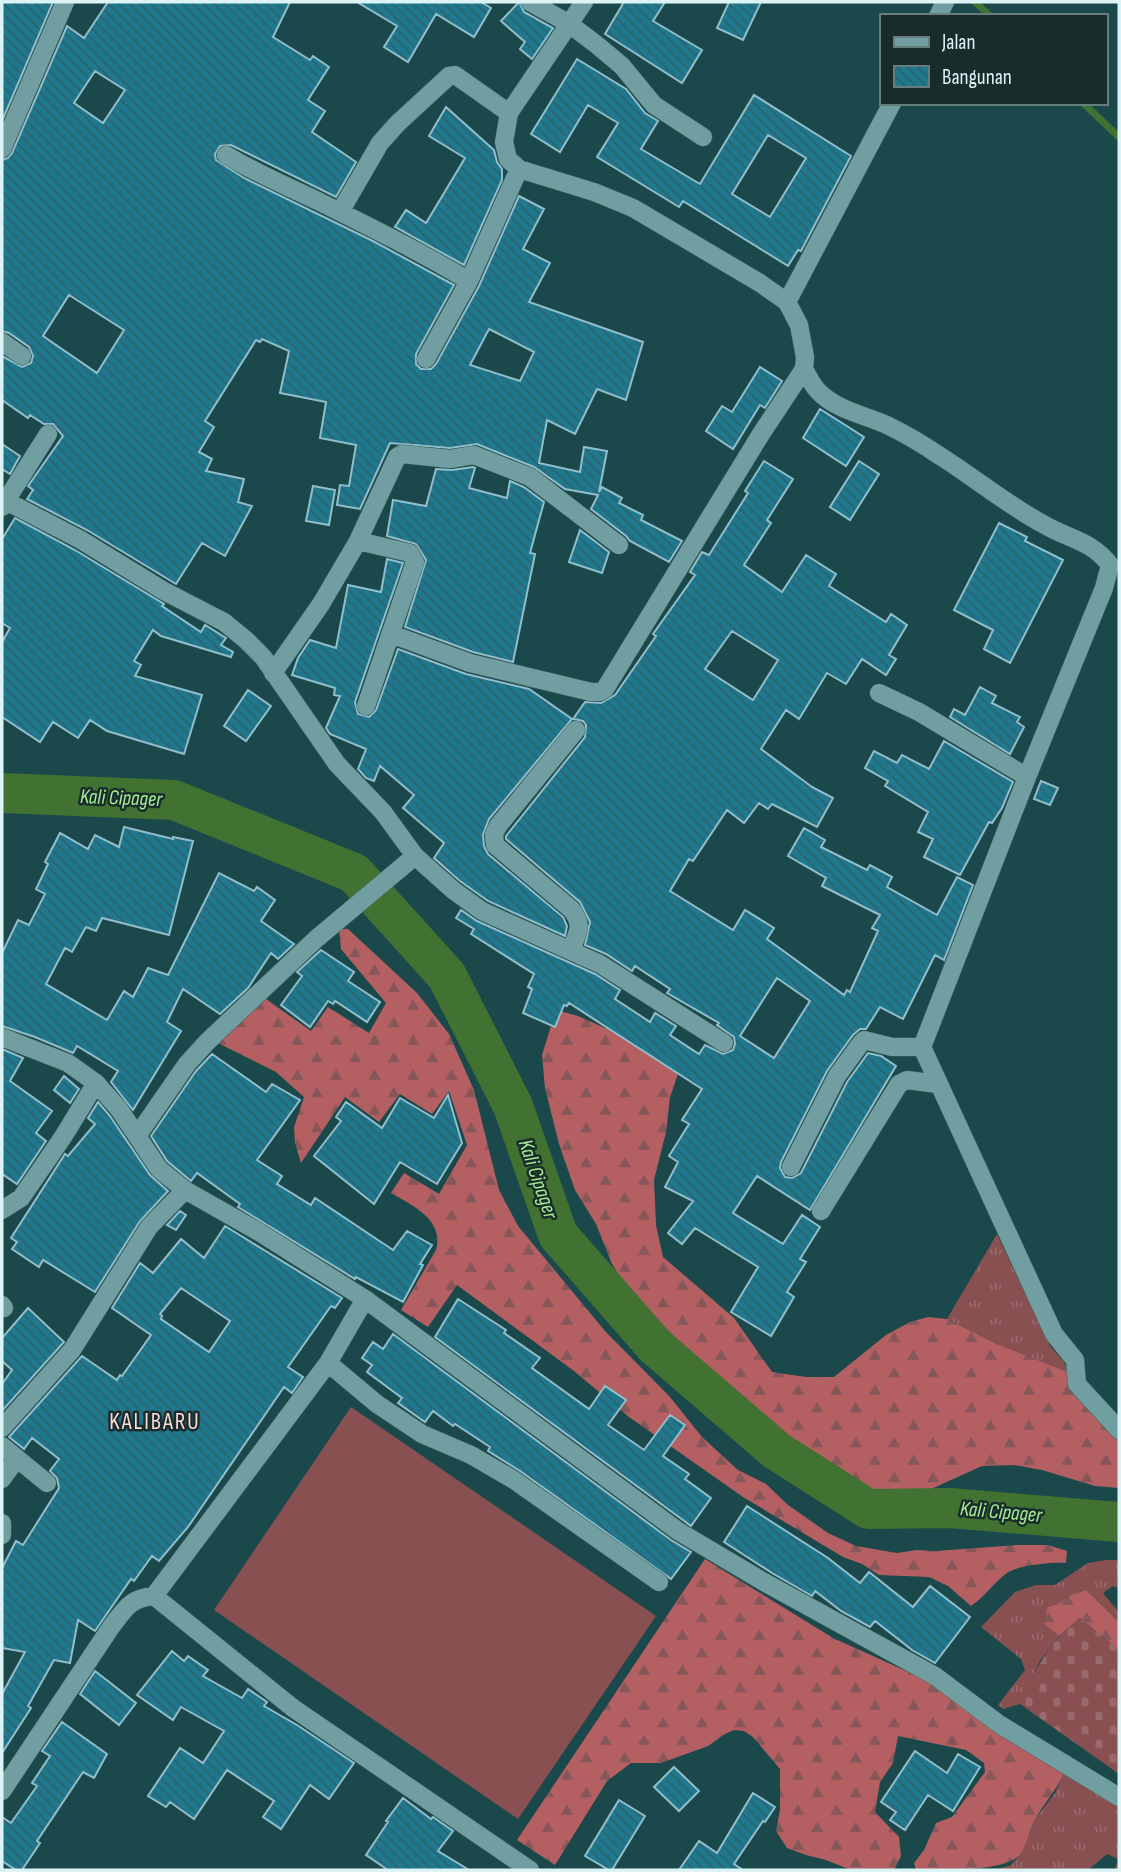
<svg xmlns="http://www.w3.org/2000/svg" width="1121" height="1872" font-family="'Sofia Sans Condensed',sans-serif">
  <defs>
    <pattern id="grass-tufts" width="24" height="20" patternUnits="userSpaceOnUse" patternTransform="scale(1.75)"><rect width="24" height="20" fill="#895052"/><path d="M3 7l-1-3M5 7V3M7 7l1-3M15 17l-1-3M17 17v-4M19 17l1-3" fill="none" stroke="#996a6c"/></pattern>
    <pattern id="forest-firs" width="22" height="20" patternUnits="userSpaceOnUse" patternTransform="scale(1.75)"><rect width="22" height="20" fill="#b45f62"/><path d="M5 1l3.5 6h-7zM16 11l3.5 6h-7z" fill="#865658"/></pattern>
    <pattern id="cemetery-stones" width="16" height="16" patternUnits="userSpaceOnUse" patternTransform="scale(1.75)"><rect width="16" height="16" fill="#895052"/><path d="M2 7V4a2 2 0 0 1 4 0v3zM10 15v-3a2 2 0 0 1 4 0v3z" fill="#996a6c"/></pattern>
    <pattern id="building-back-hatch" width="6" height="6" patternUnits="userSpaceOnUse" patternTransform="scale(1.75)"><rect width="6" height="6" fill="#1e798f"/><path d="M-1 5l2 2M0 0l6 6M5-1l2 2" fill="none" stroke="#30616c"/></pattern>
  </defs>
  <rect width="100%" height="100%" fill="#1b494b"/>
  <path fill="url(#grass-tufts)" d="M997,1234L1050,1346L1064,1362L1068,1372L997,1344L947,1319Z
    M1107,1560H1119V1588L1113,1586L1103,1593L1119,1612V1622L1086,1590L1068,1596L1058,1604L1047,1607L1044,1624L1059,1636L1040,1661L1020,1704L1003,1709L998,1705L1025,1670L1021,1659L981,1627L1015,1592L1036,1585H1055L1088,1563Z
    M1064,1774L1119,1807V1870H1115L1118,1859L1107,1854L1088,1870H995L1011,1865L1021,1854L1036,1818L1055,1793Z"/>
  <path fill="url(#forest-firs)" d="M339,929H348L417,993L449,1034L474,1090L499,1190L518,1226L605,1331L670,1397L702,1437L738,1470L766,1484L788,1505L828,1533L856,1546L897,1553L917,1550L936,1551L1018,1545H1048L1067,1551L1066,1563C1053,1562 1018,1565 1007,1573C994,1582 985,1597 971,1606L948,1586L929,1577L879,1575L862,1564L843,1557L743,1497L629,1417L574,1371L457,1285L428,1327L401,1310L436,1250C444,1219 413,1206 391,1193L404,1173L439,1194L467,1145L449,1091L432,1114L400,1094L379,1122L345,1097L301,1163L295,1143L294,1127L304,1097L276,1072L216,1042L266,999L311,1031L328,1007L369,1033L386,1003L341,949Z
    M556,1010L578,1016L625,1037L678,1074L670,1097L666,1132L654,1180L656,1225L663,1257L734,1318L772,1372L806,1377H834L886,1335L910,1322L928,1317L947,1319L997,1344L1068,1372L1076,1394L1119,1441V1488L1095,1486L1042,1470L1014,1465L982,1466L931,1489L884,1497L848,1484L797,1449L740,1403L628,1290L612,1264L596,1224L575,1190L559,1144L545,1088L542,1055Z
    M705,1559L833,1638L926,1680L1064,1774C1056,1791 1043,1804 1035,1820C1029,1831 1027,1845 1020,1855C1003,1872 943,1870 916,1870L914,1863L924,1850L936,1823L952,1817L985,1772L984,1763L966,1750L898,1736L893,1763L880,1782L875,1812L899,1837L901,1856L894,1870H851L826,1860L806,1855L787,1848L776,1831L780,1810V1769L753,1737L744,1731L734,1730L725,1734L708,1746L661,1763H631L607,1781L555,1865L517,1840Z
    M1086,1590L1119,1622V1650L1080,1618L1059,1636L1044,1624L1047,1607L1058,1604L1068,1596Z"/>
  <path fill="url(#cemetery-stones)" d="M1080,1618L1119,1650V1774L1020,1704C1035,1671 1049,1640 1080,1618Z"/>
  <path fill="#895052" d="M351,1407L656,1616L518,1819L214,1610Z"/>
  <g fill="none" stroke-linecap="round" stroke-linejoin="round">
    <path stroke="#417231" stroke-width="7" d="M975,2L990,16
      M1083,103L1119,137"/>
    <path stroke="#417231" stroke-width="40" d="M2,793L174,800L354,873L447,976L513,1106L558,1235L655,1346L777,1451L868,1509L949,1508L1119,1522"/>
  </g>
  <path fill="url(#building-back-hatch)" stroke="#92becb" stroke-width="2" fill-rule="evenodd" d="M2,2H53L2,121Z
    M108,2H290L273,37L310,60L313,56L329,67L308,100L325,111L312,132L356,162L336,197L231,145L220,146L215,154L216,160L244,178L373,241L454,285L416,354V364L421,369H431L436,364L479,286L519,196L544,209L523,249L550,263L529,302L643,342L626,400L597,389L575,434L547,420L539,463L580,472L584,447L607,451L599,492L602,487L622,498L619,503L643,515L641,520L682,541L669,562L630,541L626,536L591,509L598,495L565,489L534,467L477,444L450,448L390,443L360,509L337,505L340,485L349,486L356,445L320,438L326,402L280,393L289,351L262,339L260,342L256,340L205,421L214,427L199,452L212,459L206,471L244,479L238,502L252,506L225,556L202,543L176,584L87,530L27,499L33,490L28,486L63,436L53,424H44L30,415L28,418L2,400V356L22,367L31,363L33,356L29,347L9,333L2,331V160L8,158L12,153L67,26L84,38ZM95,71L125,90L103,123L74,103ZM69,295L124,330L97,373L43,336ZM489,329L534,352L520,381L470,365Z
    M357,2H481L491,8L474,37L436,14L408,62L384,47L397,26Z
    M519,2L524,12L553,28L532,59L520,49L525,42L501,21Z
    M624,2H665L653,21L702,50L682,83L605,34Z
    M729,2H761L743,40L717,28Z
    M577,59L626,89L645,113L658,121L641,149L700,184L754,95L851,156L801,251L798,250L788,266L683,201L679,207L597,157L618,123L588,105L560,152L531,134ZM768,135L806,158L770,217L732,194Z
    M446,107L494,150L497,162L502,169V180L464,265L395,227L406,210L426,223L465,158L429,136Z
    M760,367L782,381L765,408L760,405L733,449L706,431L722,406L732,412Z
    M820,409L864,437L846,466L803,438Z
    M2,444L20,456L10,474L2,469Z
    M764,461L793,479L767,520L771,523L744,565L782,592L806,555L836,574L829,586L886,622L891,614L907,625L889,655L896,659L886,675L862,659L846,684L827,673L799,719L786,710L761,749L812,787L833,798L817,827L772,804L768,809L759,803L744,823L727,810L693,861L689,859L670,891L733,930L745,910L774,928L767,939L844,995L847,990L850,992L878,931L872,928L880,915L822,886L826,878L788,856L804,828L825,840L821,847L867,870L870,865L892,877L887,887L937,915L957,877L973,885L944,960L935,955L903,1019L880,1007L866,1029H860L853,1035L827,1071L781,1162L780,1168L785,1177L792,1178L801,1173L847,1082L868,1053L881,1056L896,1066L810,1210L757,1176L733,1213L783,1244L802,1215L820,1227L800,1259L806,1262L787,1292L794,1297L771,1336L731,1312L758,1267L695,1228L682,1244L668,1233L693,1201L665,1187L678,1162L669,1156L689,1124L682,1120L702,1089L569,1003L567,1006L564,1005L555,1027L523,1013L532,989L528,987L534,974L471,934L474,929L456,918L461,910L477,921L595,974L620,990L615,999L650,1022L655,1013L676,1026L670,1035L699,1054L705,1045L723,1054L733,1050L735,1044L734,1037L717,1025L719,1023L667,993L670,989L635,966L632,971L606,954L585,945L590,922L580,902L506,839V836L585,737L586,725L583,721L573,719L585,702L601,703L615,695L656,636L653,634L695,575L690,572L702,552L709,555L748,493L745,491ZM732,631L778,660L753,700L705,669ZM777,978L810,1001L774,1058L740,1036Z
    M859,461L879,474L850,520L830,507Z
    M473,467L475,468L469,488L507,498L510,481L524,487L544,502L530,553L535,554L513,662L473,652L405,627L426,560L416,544L387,536L393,500L426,506L436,469L452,470Z
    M313,486L335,490L329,525L306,521Z
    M15,518L75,550L164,604L162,606L201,632L205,625L226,638L221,645L233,652L231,657L161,636L153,630L134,661L141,665L135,676L202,695L184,754L107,731L90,720L78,738L53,722L40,742L2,717V642L10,628L2,623V539Z
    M999,523L1027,537L1025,541L1063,560L1010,663L984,649L993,630L954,610Z
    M580,530L609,552L602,573L569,562Z
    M387,559L403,563L355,702L358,714L369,717L376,710L398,649L466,674L529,689L572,719L489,819L483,835L484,846L488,854L563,917L567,926L565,936L488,901L460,881L434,858L444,843L403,808L414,795L380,766L374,781L366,778L358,769L366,749L330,734L326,728L340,696L334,695L335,688L292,675L298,658L310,640L336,648L348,585L381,592Z
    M980,687L996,696L992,703L1020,717L1017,722L1024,727L1010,754L950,717L954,709L965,715Z
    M248,690L271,706L246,741L224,726Z
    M944,741L1013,782L1002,808L992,823L989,822L960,875L924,857L933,839L918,832L928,812L885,786L888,781L865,768L874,751L897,763L902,755L929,769Z
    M1041,781L1058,788L1050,805L1034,799Z
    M124,827L173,839V837L193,841L169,935L102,918L96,931L86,927L72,952L65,948L46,984L107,1020L124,991L133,997L148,968L168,975L219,873L254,891L257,887L275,900L261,921L294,944L278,959L271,953L248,988L220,1014L183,989L167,1022L181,1031L133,1110L111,1082L118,1071L77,1046L73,1053L35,1037L2,1026V953L18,920L29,925L45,894L36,889L48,864L45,862L60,833L88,849L95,835L119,847Z
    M321,950L354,972L348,981L380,1002L367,1022L335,1001L333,1004L328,1001L310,1027L281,1005L302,976L297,972Z
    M2,1049L23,1058L10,1081L52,1111L36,1133L46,1141L17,1184L2,1174Z
    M212,1054L266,1092L272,1084L300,1100L257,1160L282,1176L277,1184L311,1205L315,1198L393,1250L407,1231L432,1245L420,1264L423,1265L403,1302L356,1277L355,1279L238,1207L240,1204L197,1173L191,1181L167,1161L151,1136L196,1071Z
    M64,1076L79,1089L70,1103L54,1090Z
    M448,1095L462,1143L437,1184L400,1162L374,1204L314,1156L341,1121L336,1117L346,1102L382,1128L400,1098L434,1118Z
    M98,1102L110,1116L150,1175L168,1191L140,1221L95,1292L43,1260L39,1267L12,1249L17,1242L11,1238L65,1154L68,1156L95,1124L88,1118Z
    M180,1211L186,1215L176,1230L167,1225Z
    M225,1226L342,1298L335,1308L331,1306L288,1367L303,1377L292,1393L284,1387L188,1527L159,1561L152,1556L134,1581L131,1579L95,1631L78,1620L70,1663L54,1660L28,1706L31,1708L2,1753V1694L25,1652L2,1648V1568L16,1541L23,1545L59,1488L57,1478L50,1471L59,1459L32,1438L24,1449L9,1437L82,1356L117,1380L120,1375L122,1376L151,1335L112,1308L140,1263L153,1273L181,1239L204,1258ZM181,1288L230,1321L209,1352L161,1319L162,1316L160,1314Z
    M458,1299L506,1330L504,1333L540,1358L532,1368L589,1409L605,1386L626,1400L608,1425L644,1450L670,1415L685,1425L663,1456L689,1474L685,1479L711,1498L691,1526L435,1337Z
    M28,1308L64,1342L2,1411V1384L12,1370L2,1361V1338Z
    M393,1334L671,1540L691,1552L671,1579L520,1471L488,1451L490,1447L455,1424L453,1426L433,1411L425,1422L398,1403L402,1398L367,1372L372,1365L362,1358L373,1342L383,1349Z
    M747,1506L828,1558L860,1583L869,1572L913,1607L930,1586L970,1617L935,1663L912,1650L875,1621L870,1627L841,1611L815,1591L812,1596L772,1573L724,1542Z
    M172,1651L184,1661L188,1656L208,1670L203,1676L242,1698L248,1689L267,1702L264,1706L297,1725L354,1763L329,1799L310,1785L281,1829L263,1817L274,1801L227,1770L194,1819L170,1802L166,1807L148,1796L180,1748L203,1763L224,1731L181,1707L173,1720L137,1695Z
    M95,1671L136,1703L119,1725L80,1694Z
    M62,1722L107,1754L94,1778L83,1772L37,1841L40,1843L22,1870H16L2,1861V1817L11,1823L37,1786L32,1783L50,1756L42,1751Z
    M915,1751L947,1773L958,1754L980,1767L953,1811L928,1795L905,1830L890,1820L896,1812L881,1802Z
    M674,1767L699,1791L679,1811L654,1787Z
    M753,1793L775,1807L765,1822L763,1821L734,1864L743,1870H679L699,1841L717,1853Z
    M403,1798L431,1819L433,1817L453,1831L438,1851L469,1870H388L366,1855L388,1822L386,1821Z
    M619,1800L645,1816L612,1870H609L585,1856Z"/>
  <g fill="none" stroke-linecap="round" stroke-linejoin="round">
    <g stroke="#456566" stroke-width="19">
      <path id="minor" d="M530,2L568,23L597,45L622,66L654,105L703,137
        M938,16L945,2
        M2,149L65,2
        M226,155C257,174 289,187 322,203C372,228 421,252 469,281
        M340,212L380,143L397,124L449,76L455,75L509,113
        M787,302L892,103
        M2,342L22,356
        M426,359L469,281L519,169
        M804,369C808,376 812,385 818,391C837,411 866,415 889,426C907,435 924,445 940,456C975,478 1006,504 1043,524C1068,539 1091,540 1110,565L1104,588L1027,777L922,1047L1054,1334L1075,1360L1077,1384L1119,1430
        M6,501L81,540L164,591L224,622L246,640L263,657L337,764L383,812L415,856L453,890L482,911L600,964L724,1043
        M2,507L48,434
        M358,541L410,553L415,562L366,706
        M391,634L470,663L591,692H600L605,689L761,434L804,369L805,357L799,325L787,302L760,283L633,208L594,192L519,169L508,159L504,142L509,113L584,2
        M273,673L321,604L358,541L397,457L402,454L450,459L474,455L530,477L619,545
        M879,693L919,712L1027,777
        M571,950C578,932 584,925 571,909L495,845L494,834L498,826L576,730
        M2,1037L68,1063L96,1083L119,1109L159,1169L185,1190L259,1232L365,1299L678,1531L764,1582L935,1676L999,1724L1119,1797
        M137,1136L187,1064L207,1042L316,939L415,856
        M791,1167L837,1076L861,1043L864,1040L892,1047H922
        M2,1210L21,1198L63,1137L96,1083
        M821,1211L899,1084L907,1080L938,1084
        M2,1305L4,1308
        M328,1363L377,1404L422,1434L471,1455L514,1480L659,1582
        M2,1428L72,1350L149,1227L185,1190
        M2,1446L47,1483
        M2,1479L17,1458
        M2,1523V1535
        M154,1596L293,1708L530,1870
        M2,1791L111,1627C125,1609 130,1598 154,1596L328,1363L365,1299"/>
    </g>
    <use href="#minor" stroke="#719fa1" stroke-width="18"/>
  </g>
  <g text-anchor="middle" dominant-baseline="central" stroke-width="5" stroke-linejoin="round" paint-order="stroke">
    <g font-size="21" font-style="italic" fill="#a7ed92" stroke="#192c2c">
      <text transform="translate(121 798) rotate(2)">Kali Cipager</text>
      <text transform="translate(538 1179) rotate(71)">Kali Cipager</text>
      <text transform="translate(1001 1512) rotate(5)">Kali Cipager</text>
    </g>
    <g font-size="23" letter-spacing="2" fill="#fdd9d9" stroke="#192c2c">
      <text x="155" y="1422">KALIBARU</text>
    </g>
  </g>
  <rect width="1121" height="1872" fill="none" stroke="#dcf4f5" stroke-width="7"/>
  <rect x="880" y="14" width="228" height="91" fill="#192c2c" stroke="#677c7c" stroke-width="2"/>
  <rect x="894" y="37" width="35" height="10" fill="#719fa1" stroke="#677c7c" stroke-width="2"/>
  <text x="942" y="49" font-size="21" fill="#dcf4f5">Jalan</text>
  <rect x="894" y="66" width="35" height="21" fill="url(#building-back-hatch)" stroke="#677c7c" stroke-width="2"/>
  <text x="942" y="84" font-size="21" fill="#dcf4f5">Bangunan</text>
</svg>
